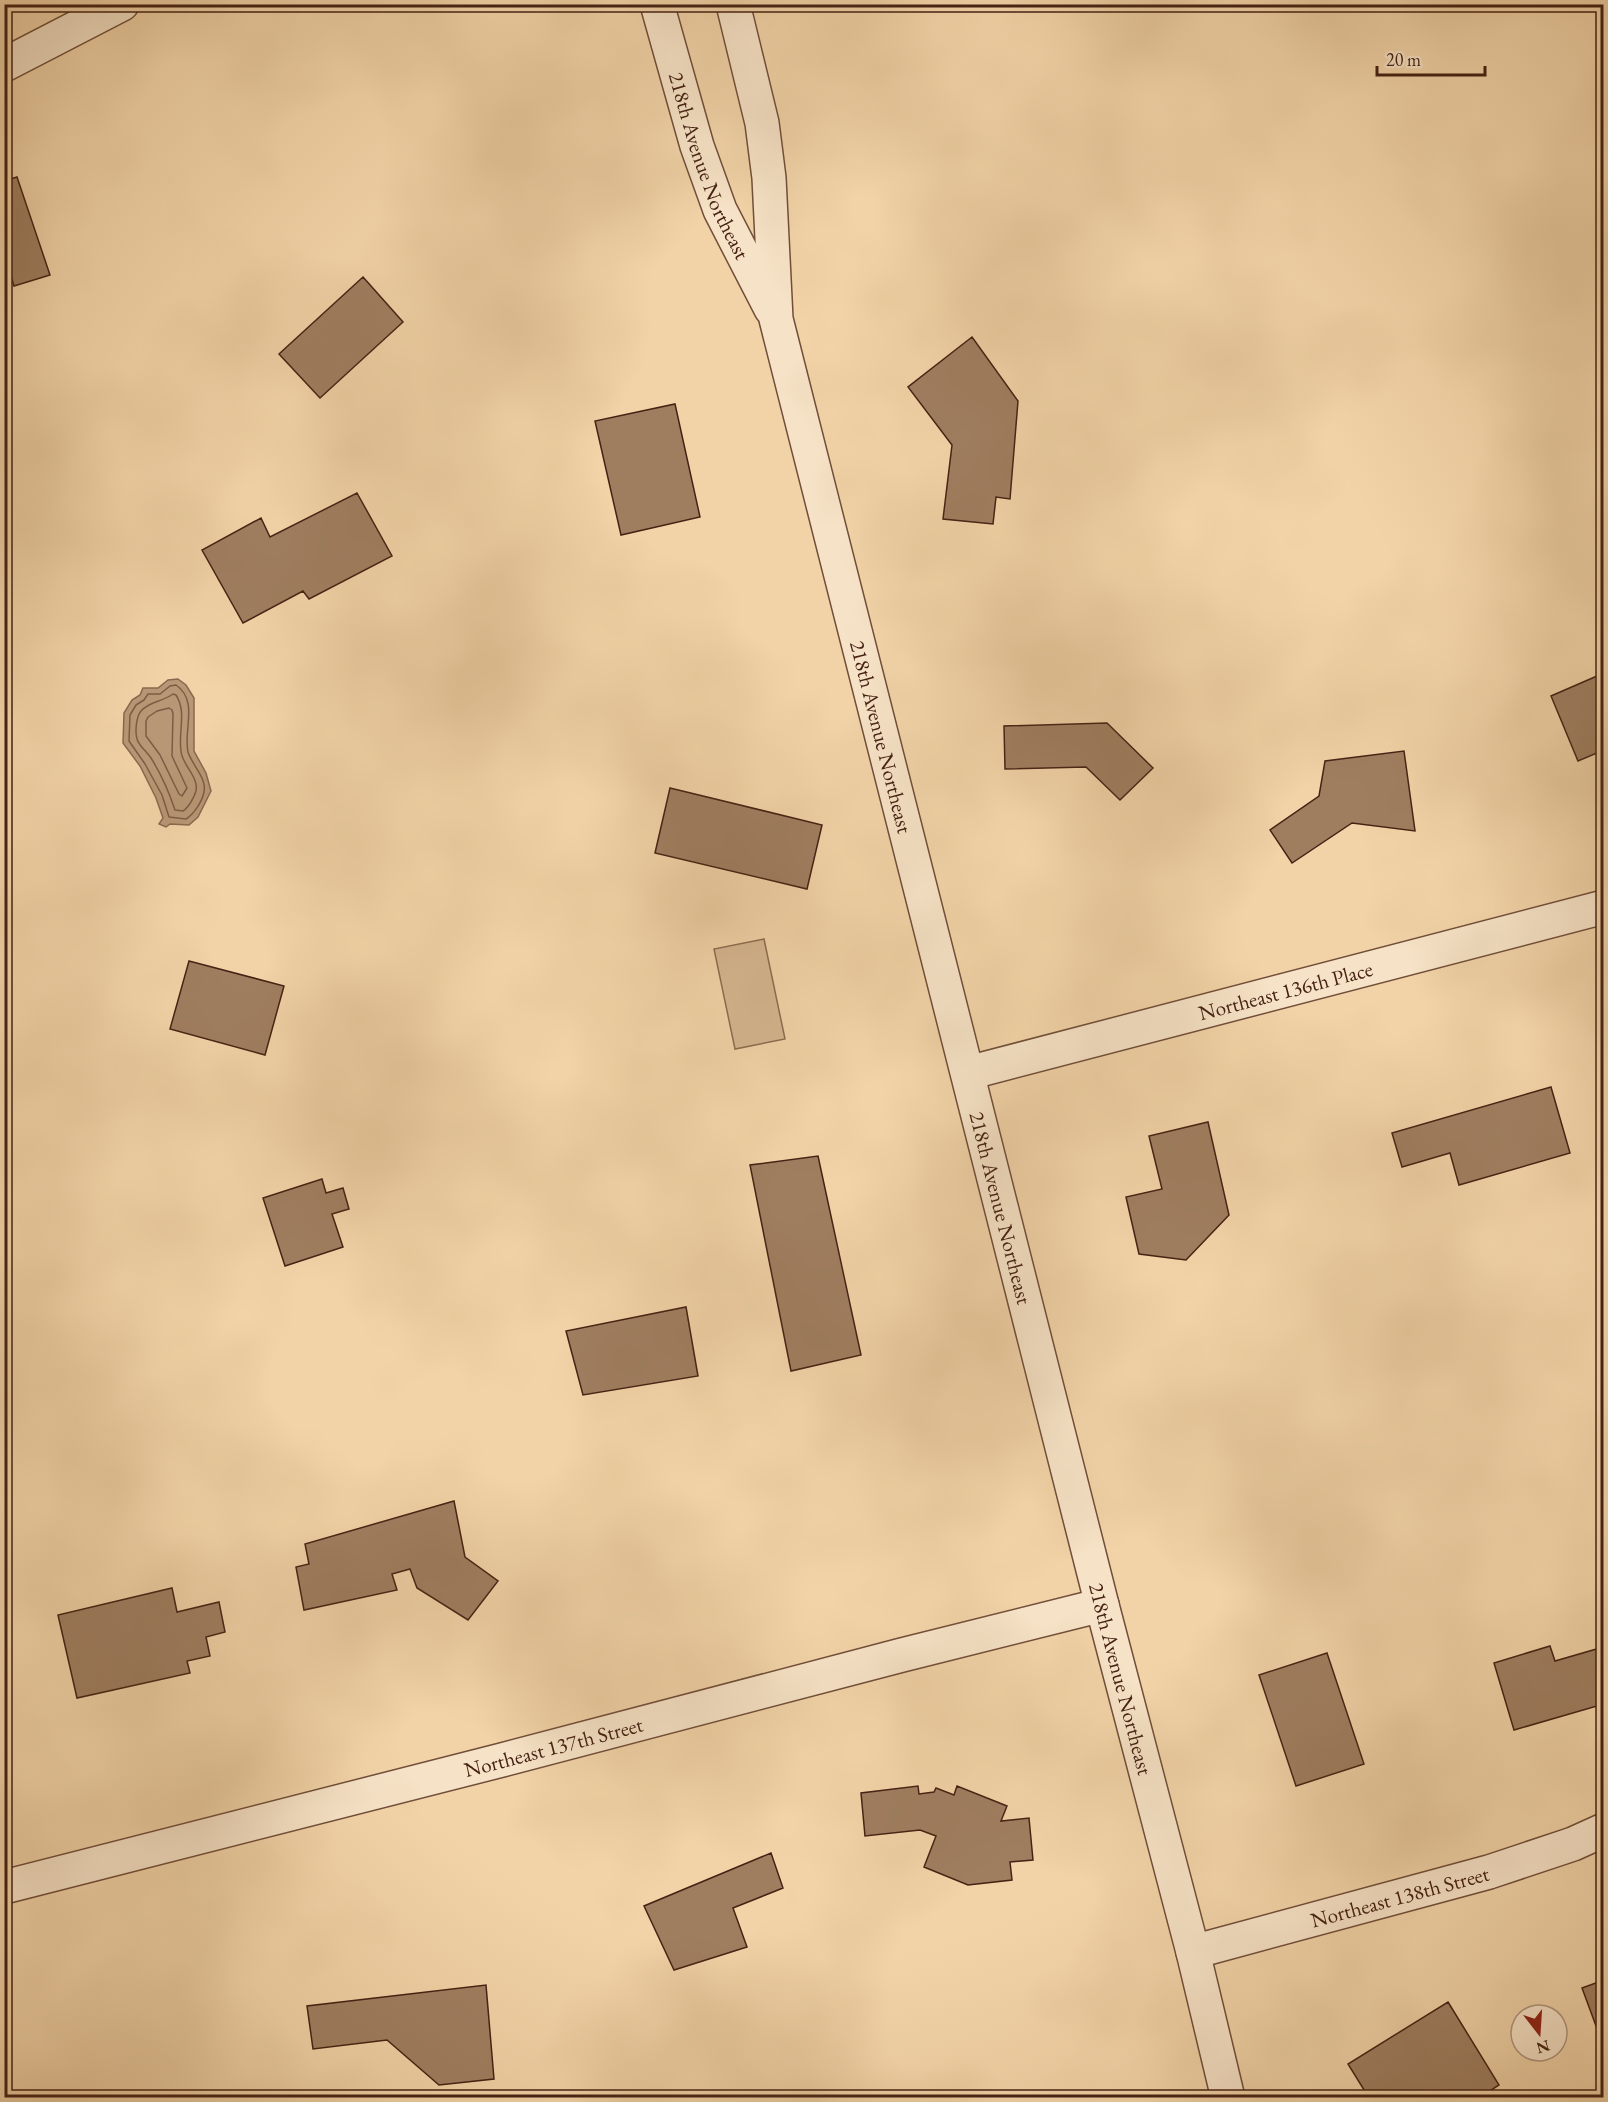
<svg xmlns="http://www.w3.org/2000/svg" width="1608" height="2102" font-family="'EB Garamond',serif">
  <rect width="100%" height="100%" fill="#f1d3a7"/>
  <filter id="stains"><feTurbulence type="fractalNoise" baseFrequency=".00333" numOctaves="4"/><feColorMatrix values="0 0 0 0 .2 0 0 0 0 .09 0 0 0 0 .02 0 0 0 .5 -.17"/></filter>
  <radialGradient id="worn" r=".72"><stop offset=".6" stop-color="#630" stop-opacity="0"/><stop offset="1" stop-color="#630" stop-opacity=".3"/></radialGradient>
  <path fill="#d4b58e" stroke="#8d6c51" stroke-width="1.5" d="M764,939L785,1039L735,1049L714,949Z"/>
  <path fill="#b79775" stroke="#8a684e" stroke-width="1.5" d="M178,679L186,685L194,698V751L206,773L211,791L198,817L189,825L170,824L166,827L159,824L163,818L156,798L140,766L123,743L124,713L132,700L140,695L143,688H158L168,680Z"/>
  <g fill="none" stroke-linecap="round" stroke-linejoin="round">
    <path stroke="#7e5c44" stroke-width="1.5" d="M176,685C199,701 183,730 188,752C192,765 207,778 204,792C202,802 194,814 186,819L169,817L162,795L145,764L129,741L130,715L136,705L144,700L148,694H160L170,686Z
      M173,694L176,695C187,712 178,732 181,751C182,765 199,777 196,791C194,798 188,808 183,811L175,810C169,792 161,774 151,758C147,752 139,746 137,739C135,732 136,717 141,711C150,701 162,702 173,694Z
      M169,708L172,710L173,714L172,756L187,788L182,796L179,794L160,755L146,736V721L148,717L157,711Z"/>
  </g>
  <path fill="#9f7e60" stroke="#462214" stroke-width="1.5" d="M17,177L50,275L14,286L8,266H4V181Z
    M363,277L403,322L320,398L279,354Z
    M972,337L1018,401L1010,499L996,497L993,524L943,519L952,445L908,387Z
    M675,404L700,517L621,535L595,421Z
    M357,493L392,556L309,599L303,591L243,623L202,550L261,518L270,537Z
    M1604,673V750L1578,761L1551,696Z
    M1107,723L1153,768L1120,800L1086,767L1005,769L1004,726Z
    M1404,751L1415,831L1352,823L1292,863L1270,830L1319,796L1325,761Z
    M670,788L822,825L807,889L655,853Z
    M189,961L284,986L265,1055L170,1029Z
    M1551,1087L1570,1153L1459,1185L1450,1153L1402,1167L1392,1133Z
    M1208,1122L1229,1215L1186,1260L1139,1254L1126,1197L1162,1189L1149,1136Z
    M818,1156L861,1355L791,1371L750,1165Z
    M322,1179L326,1193L343,1188L349,1209L332,1214L343,1247L285,1266L263,1198Z
    M686,1307L698,1376L583,1395L566,1331Z
    M454,1501L465,1557L498,1581L468,1620L417,1588L410,1569L392,1574L397,1590L304,1610L296,1567L309,1564L305,1544Z
    M172,1588L177,1612L219,1602L225,1632L206,1637L210,1656L187,1661L190,1673L77,1698L58,1615Z
    M1550,1646L1555,1661L1600,1648L1604,1659V1704L1514,1730L1494,1663Z
    M1327,1653L1364,1764L1296,1786L1259,1675Z
    M918,1786L919,1794L934,1792L936,1788L954,1795L957,1786L1007,1806L1001,1821L1029,1818L1033,1860L1010,1862L1012,1880L968,1885L924,1867L936,1836L920,1830L865,1836L861,1793Z
    M771,1853L783,1888L733,1908L747,1947L674,1970L644,1906Z
    M1604,1980V2032L1599,2034L1582,1988Z
    M486,1985L494,2079L439,2085L387,2040L313,2049L307,2006Z
    M1448,2002L1499,2085L1479,2098H1369L1348,2064Z"/>
  <g fill="none" stroke-linecap="round" stroke-linejoin="round">
    <g stroke="#714e39" stroke-width="36">
      <g id="minor">
        <path id="s1" d="M657,4L697,146L720,210L771,309"/>
        <path id="s2" d="M733,4L762,123L769,178L776,319L1102,1605L1193,1952L1228,2098"/>
        <path d="M4,65L122,4"/>
        <path id="s3" d="M968,1073L1604,907"/>
        <path id="s4" d="M4,1887L502,1760L902,1655L1102,1605"/>
        <path id="s5" d="M1193,1952L1489,1872L1573,1844L1604,1830"/>
      </g>
    </g>
    <use href="#minor" stroke="#f6e2c6" stroke-width="33"/>
  </g>
  <g text-anchor="middle" dominant-baseline="central" stroke-width="5" stroke-linejoin="round" paint-order="stroke">
    <g font-size="21" fill="#462214" stroke="#f6e2c6">
      <text stroke="none"><textPath href="#s1" startOffset="170">218th Avenue Northeast</textPath></text>
      <text stroke="none"><textPath href="#s2" startOffset="750">218th Avenue Northeast</textPath></text>
      <text stroke="none"><textPath href="#s3" startOffset="328">Northeast 136th Place</textPath></text>
      <text stroke="none"><textPath href="#s2" startOffset="1236">218th Avenue Northeast</textPath></text>
      <text stroke="none"><textPath href="#s2" startOffset="1722">218th Avenue Northeast</textPath></text>
      <text stroke="none"><textPath href="#s4" startOffset="567">Northeast 137th Street</textPath></text>
      <text stroke="none"><textPath href="#s5" startOffset="214">Northeast 138th Street</textPath></text>
    </g>
  </g>
  <rect width="1608" height="2102" fill="none" stroke="#f1d3a7" stroke-width="24"/>
  <rect x="6" y="6" width="1596" height="2090" fill="none" stroke="#462214" stroke-width="3"/>
  <rect x="12" y="12" width="1584" height="2078" fill="none" stroke="#462214" stroke-width="1.5"/>
  <g transform="translate(1539 2033) rotate(163)"><circle r="28" fill="#f6e2c6" stroke="#b0957f" stroke-width="1.5"/>
  <path d="M0-4.5L10 22L0 15L-10 22Z" fill="#8f2418"/>
  <text y="-9" font-size="16" font-weight="bold" text-anchor="middle" fill="#462214">N</text>
  </g>
  <path d="M1377 66v9h108v-9" fill="none" stroke="#462214" stroke-width="3"/>
  <text x="1386" y="66" font-size="18" fill="#462214" stroke="#f6e2c6" stroke-width="4.5" paint-order="stroke">20 m</text>
  <rect width="100%" height="100%" filter="url(#stains)"/>
  <rect width="100%" height="100%" fill="url(#worn)"/>
</svg>
